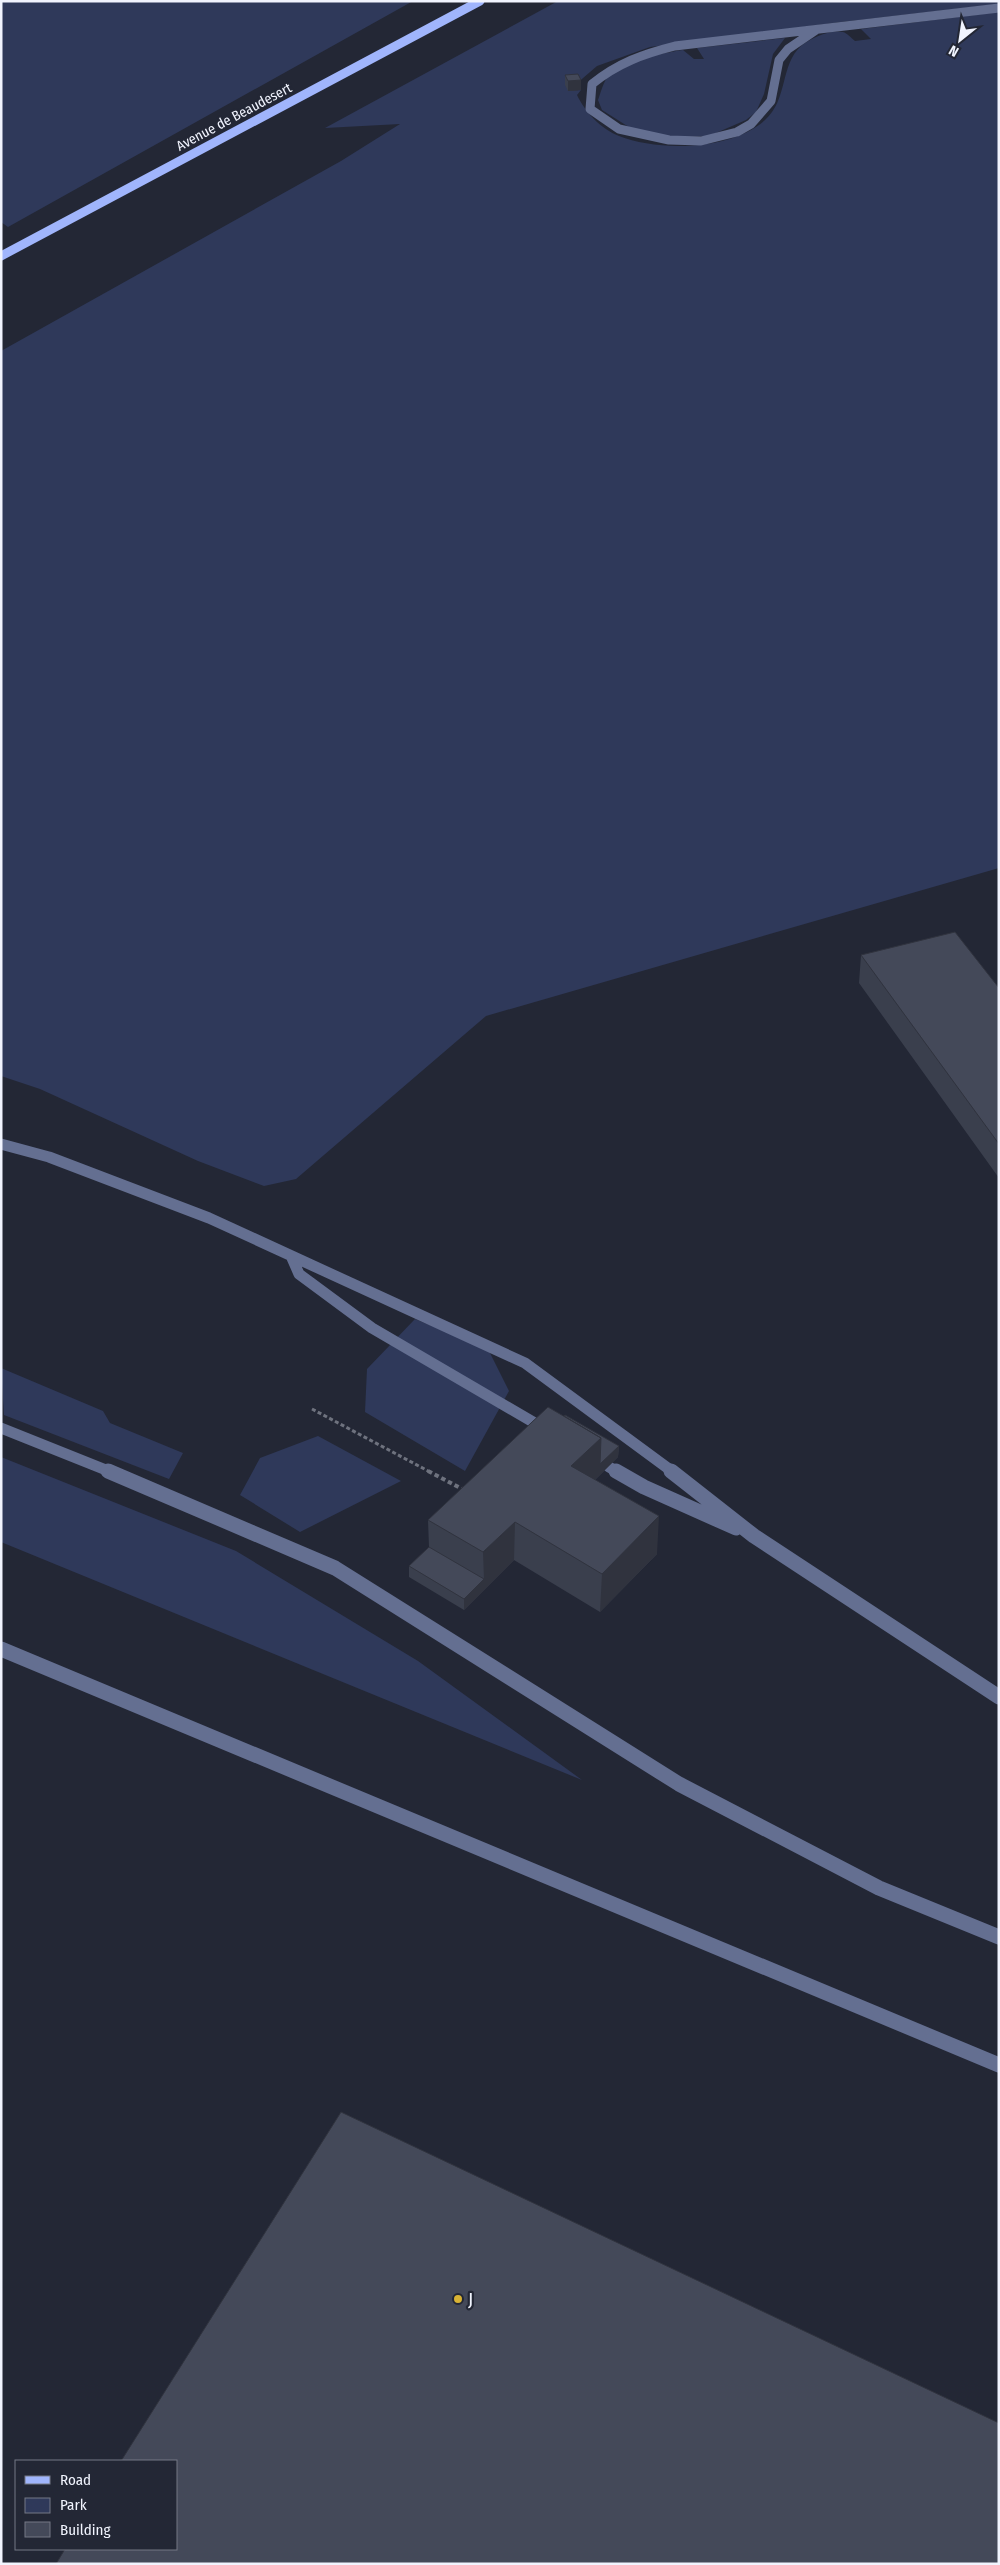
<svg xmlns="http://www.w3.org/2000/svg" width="1000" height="2565" font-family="'Fira Sans Condensed',sans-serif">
  <rect width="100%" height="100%" fill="#232735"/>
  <path fill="#2f395a" d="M1,1H413L8,227L1,222Z
    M558,1H999V4L841,22L650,47L597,66L568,91L581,90L577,95C585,112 601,129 619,136C659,152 732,150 765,120C788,100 780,65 801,46C810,38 831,29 843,32C847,33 851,38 855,41L871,39L861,29L999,12V868L486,1016L296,1179L264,1186L198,1161L40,1089L1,1076V351L341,161L400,124L325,128Z
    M785,38L773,54L764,94L756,112L746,120L709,136L670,137L632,129L602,110L598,100C601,92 603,82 609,75C622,60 664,53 683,50L694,59H704L697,48Z
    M415,1319L488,1349L509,1391L465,1471L365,1412L367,1369Z
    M1,1368L103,1411L110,1423L183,1453L169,1479L4,1415Z
    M318,1436L401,1481L300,1532L240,1495L260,1458Z
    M1,1457L236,1551L418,1661L582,1780L1,1542Z"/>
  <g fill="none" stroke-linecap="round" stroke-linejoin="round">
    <path stroke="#6e727e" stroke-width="3" stroke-dasharray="4 2.5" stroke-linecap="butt" d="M312,1409L430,1472"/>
    <path stroke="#6e727e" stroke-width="4" stroke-dasharray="4.5 3" stroke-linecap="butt" d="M428,1471L464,1490"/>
    <path stroke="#646f91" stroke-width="9" d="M816,30L788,49L779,60L771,101L751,124L737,132L701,141L669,140L619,129L590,109L592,84C618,63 643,54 675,46L999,8"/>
    <path stroke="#646f91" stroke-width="11" d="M1,1144L49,1157L209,1218L525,1363L673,1472
      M292,1258L299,1274L372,1328L545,1429
      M1,1428L111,1472
      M609,1467L618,1472"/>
    <path stroke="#646f91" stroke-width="15" d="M108,1471L335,1568L679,1784L879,1888L999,1937
      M616,1471L644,1487L736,1528
      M671,1471L754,1536L999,1697
      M1,1649L999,2065"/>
    <path stroke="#a0b5fc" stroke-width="9" d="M1,256L480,1"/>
  </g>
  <path fill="#3a3f4d" d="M565,75L581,80V90L568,91L565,85Z
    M861,955L999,988V1178L859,983Z
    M564,1416L619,1446L618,1457L595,1480L657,1554L600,1612L514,1560L464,1610L409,1577V1566L429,1547L428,1520Z"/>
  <path fill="#30333e" d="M581,80V90L568,91V81Z
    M601,1438L619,1446L618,1457L570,1504L571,1466Z
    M659,1516L657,1554L600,1612L602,1574Z
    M515,1522L514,1560L464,1610V1599L484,1579L483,1552Z"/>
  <path fill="#444959" stroke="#30333e" d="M578,74L581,80L568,81L565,75Z
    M955,932L999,988V1144L861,955Z
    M548,1407L601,1438L571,1466L659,1516L602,1574L515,1522L483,1552L428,1520Z
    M565,1415L619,1446L600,1464L601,1438L564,1416Z
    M429,1547L484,1579L464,1599L409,1566Z
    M341,2112L999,2423V2564H56L65,2549H176V2461H121Z"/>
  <circle fill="#d9b334" stroke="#232735" stroke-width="2" cx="458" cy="2299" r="5"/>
  <g text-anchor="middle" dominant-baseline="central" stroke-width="4.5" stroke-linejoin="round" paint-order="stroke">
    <g font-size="14" fill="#f1f4fe" stroke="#232735">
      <text transform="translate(234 117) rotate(-28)">Avenue de Beaudesert</text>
    </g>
    <g font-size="19" fill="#f1f4fe" stroke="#232735" text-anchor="start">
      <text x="468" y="2299">J</text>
    </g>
  </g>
  <rect width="1000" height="2565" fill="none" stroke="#f1f4fe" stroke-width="5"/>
  <rect x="15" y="2460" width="162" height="90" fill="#232735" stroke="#757985"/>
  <rect x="25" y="2476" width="25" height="8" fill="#a0b5fc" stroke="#757985"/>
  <text x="60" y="2485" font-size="15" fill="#f1f4fe">Road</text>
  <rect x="25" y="2498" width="25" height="15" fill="#2f395a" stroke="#757985"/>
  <text x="60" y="2510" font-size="15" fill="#f1f4fe">Park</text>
  <rect x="25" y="2522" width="25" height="15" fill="#444959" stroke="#757985"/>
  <text x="60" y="2535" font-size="15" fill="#f1f4fe">Building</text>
  <g transform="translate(960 40) rotate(210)" stroke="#232735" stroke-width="4" paint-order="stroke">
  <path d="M0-4L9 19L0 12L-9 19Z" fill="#f1f4fe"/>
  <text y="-8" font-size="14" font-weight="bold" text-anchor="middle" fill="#f1f4fe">N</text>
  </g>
</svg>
